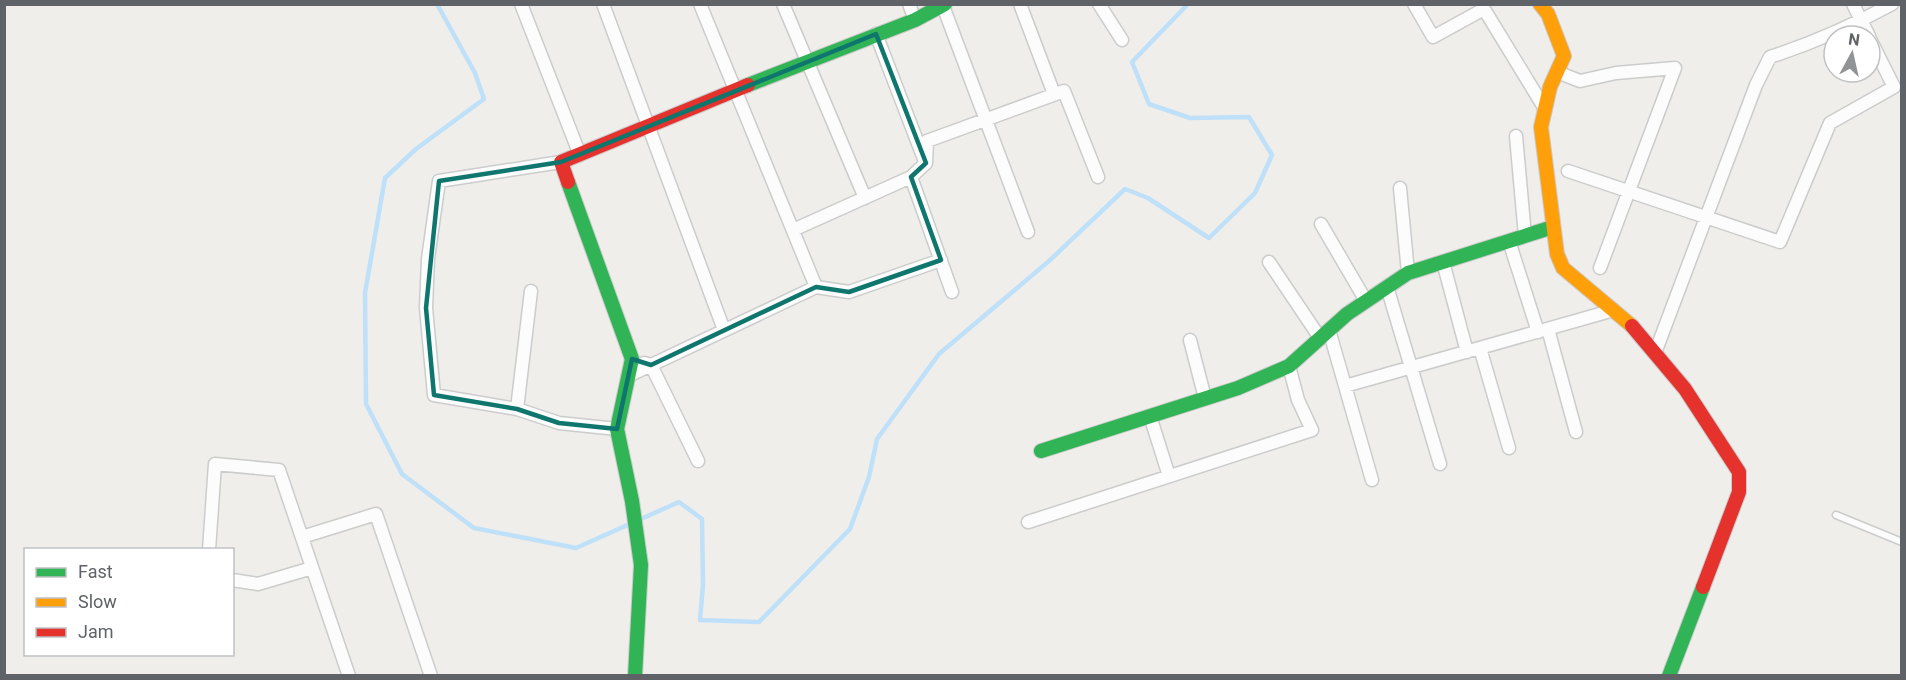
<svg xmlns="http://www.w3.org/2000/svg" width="1906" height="680" font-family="Roboto,sans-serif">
  <rect width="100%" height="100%" fill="#efeeea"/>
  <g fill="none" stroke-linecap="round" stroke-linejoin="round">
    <path stroke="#bfe0f9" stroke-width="4.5" d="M437,4L475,73L484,99L416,149L385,178L365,293L366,404L402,474L474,528L576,548L679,502L702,519L703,585L700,620L759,622L850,529L869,477L877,439L939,354L1049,261L1125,189L1148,198L1209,238L1255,193L1272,155L1249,117L1190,118L1149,104L1132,62L1188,4"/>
    <g stroke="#cbcccc" stroke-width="9">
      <path id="lane" d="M1836,515L1902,542"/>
    </g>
    <g stroke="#cbcccc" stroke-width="15">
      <path id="street" d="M521,4L580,155
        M603,4L724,330
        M783,4L865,198
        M909,4L915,20
        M1020,4L1054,94
        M1099,4L1122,40
        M1414,4L1433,37L1484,9L1545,109
        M1853,4L1869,36
        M943,6L1028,232
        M876,34L924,159
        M1557,72L1580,81L1616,73L1675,68L1600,268
        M1516,136L1525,236
        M561,162L439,181L428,259L426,308L434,395L517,409L559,423L617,429
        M1568,171L1780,242L1830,123L1894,87L1870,39
        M911,177L952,292
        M1400,188L1408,273
        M1321,224L1366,301
        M793,230L911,177L926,163L927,141L1064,91L1098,177
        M1509,241L1538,332
        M1269,262L1320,338
        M1443,262L1467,352
        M816,287L849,292L941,260
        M1387,287L1440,464
        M1548,329L1576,432
        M1329,330L1372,480
        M1190,340L1205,398
        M1480,348L1509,448
        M1655,353L1756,85L1770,57C1813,43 1852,26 1892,4
        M644,363L651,365L698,461
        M628,376L816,287L700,4
        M1345,386L1614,310
        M517,409L531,291
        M1150,416L1169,476
        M1028,522L1312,430L1298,400L1289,366
        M302,537L376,514L431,676
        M209,550L215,464L279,470L349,676
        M232,580L258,584L312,568"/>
    </g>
    <g stroke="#cacacb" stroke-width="16">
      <path id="fast" d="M748,85L915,20L945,4
        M568,182L632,359L617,429L632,501L641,565L635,676
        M1041,451L1238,388L1289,366L1347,314L1408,273L1553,227
        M1669,676L1703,587"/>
    </g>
    <g stroke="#cacacb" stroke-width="16">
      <path id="slow" d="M1540,4L1548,14L1564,56L1550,87L1541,127L1557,254L1563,268L1632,326"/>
    </g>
    <g stroke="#cacacb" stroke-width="16">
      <path id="jam" d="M568,182L561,162L748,85
        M1632,326L1685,389L1739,472V492L1703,587"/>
    </g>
    <use href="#lane" stroke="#fdfcfc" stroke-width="6"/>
    <use href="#street" stroke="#fdfcfc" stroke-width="12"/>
    <use href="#fast" stroke="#30b455" stroke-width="14"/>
    <use href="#slow" stroke="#ff9f0a" stroke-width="14"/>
    <use href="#jam" stroke="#e5322d" stroke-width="14"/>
  </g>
  <path fill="none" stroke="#0f766e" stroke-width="4.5" stroke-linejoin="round" d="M876,34L926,163L911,177L941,260L849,292L816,287L651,365L632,359L617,429L559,423L517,409L434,395L426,308L439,181L561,162Z"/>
  <rect width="1906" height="680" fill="none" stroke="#5f6368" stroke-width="12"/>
  <rect x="24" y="548" width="210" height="108" fill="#ffffff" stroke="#bfc1c3" stroke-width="1.5"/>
  <rect x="36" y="568" width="30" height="9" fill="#30b455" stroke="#bfc1c3" stroke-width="1.5"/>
  <text x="78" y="578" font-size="18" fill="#5f6368">Fast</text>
  <rect x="36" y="598" width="30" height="9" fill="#ff9f0a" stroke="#bfc1c3" stroke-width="1.5"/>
  <text x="78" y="608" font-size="18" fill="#5f6368">Slow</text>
  <rect x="36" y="628" width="30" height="9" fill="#e5322d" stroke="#bfc1c3" stroke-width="1.5"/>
  <text x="78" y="638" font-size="18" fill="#5f6368">Jam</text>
  <g transform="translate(1852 54) rotate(8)"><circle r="28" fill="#ffffff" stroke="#bfc1c3" stroke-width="1.5"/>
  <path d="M0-4.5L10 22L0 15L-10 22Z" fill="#919496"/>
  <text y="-9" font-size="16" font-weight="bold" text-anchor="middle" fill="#5f6368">N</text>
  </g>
</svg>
